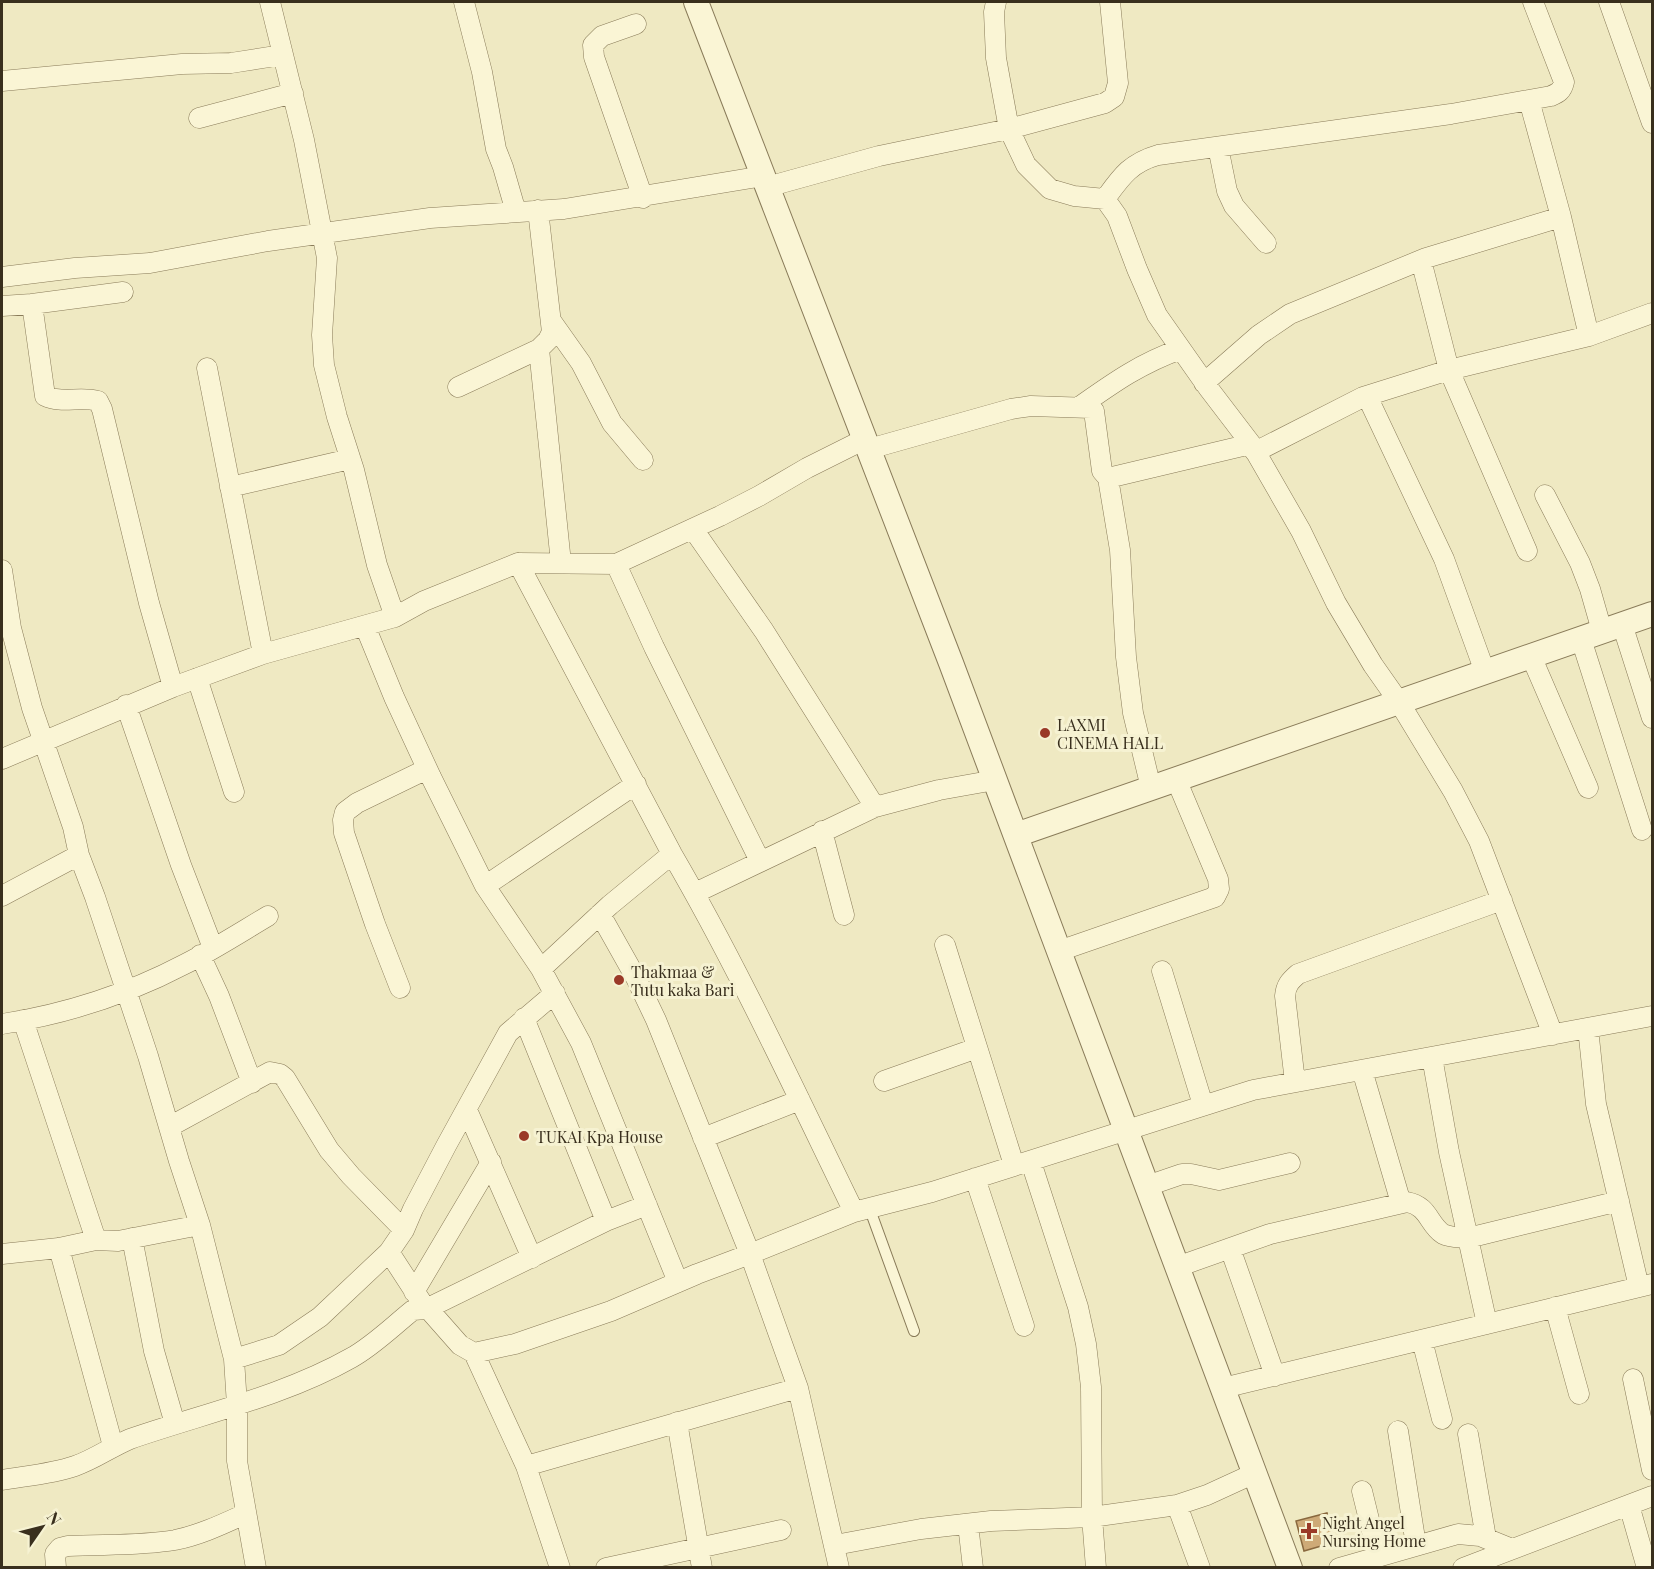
<svg xmlns="http://www.w3.org/2000/svg" width="1654" height="1569" font-family="'Playfair Display',serif">
  <rect width="100%" height="100%" fill="#efe9c2"/>
  <path fill="#ceaa77" stroke="#89683e" stroke-width="1.5" d="M1327,1513L1335,1542L1304,1551L1296,1521Z"/>
  <g fill="none" stroke-linecap="round" stroke-linejoin="round">
    <g stroke="#897b59" stroke-width="12">
      <path id="service" d="M869,1207L914,1331"/>
    </g>
    <g stroke="#897b59" stroke-width="21">
      <path id="minor" d="M270,2L304,140L327,258L322,335L324,365L337,417L354,470L377,565L395,617
        M464,2L482,72L496,149L503,167L516,212
        M996,2L994,12L996,58L1009,129L1026,165L1050,189L1074,196L1105,199L1117,216L1137,269L1157,315L1209,389L1251,444L1301,531L1336,603L1373,665L1399,702L1453,791L1479,841L1553,1035
        M1609,2L1652,123
        M636,24L602,36L593,45L594,57L643,198
        M2,81L182,64L231,63L282,55
        M1529,100L1561,217L1589,336
        M199,118L293,93
        M1218,147L1227,191L1234,206L1266,243
        M767,187L879,156L1009,129L1105,103L1114,97L1118,83L1110,2
        M1105,199C1121,177 1130,163 1158,155L1451,114L1551,96C1558,93 1562,91 1564,82L1533,2
        M1421,260L1449,370L1527,551
        M2,277L75,268L150,263L268,241L430,218L564,209L763,176
        M32,304L45,396C62,404 80,396 98,401L102,409L149,603L173,687
        M2,306L32,304L123,292
        M552,322L581,363L612,423L643,460
        M539,349L561,563
        M207,368L263,654
        M1204,383L1259,335L1290,314L1426,258L1561,217
        M458,387L539,349L548,340L552,332L538,210
        M1367,396L1444,559L1485,672
        M1079,407C1113,383 1141,363 1181,349
        M869,449L1011,409L1031,406L1091,408L1094,411L1102,471L1108,478L1251,444
        M1255,452L1363,397L1449,370L1589,336L1652,313
        M1108,478L1120,550L1126,657L1133,713L1151,788
        M230,487L350,459
        M1545,495L1580,563L1590,589L1602,631
        M693,529L764,631L875,807
        M518,563L672,854C739,969 795,1091 854,1212
        M616,564L654,647L760,861
        M2,570L11,628L32,708L73,827L79,855L95,897L148,1056L179,1161L200,1225L234,1359L237,1405V1461L256,1568
        M1622,624L1652,718
        M365,626L394,697L431,777L485,886L541,969L581,1043L678,1282
        M1581,639L1642,830
        M1531,656L1588,788
        M197,678L234,792
        M126,705L181,865L213,948
        M2,759L173,687L263,654L395,617L424,601L518,563L616,564L720,516L759,496L807,468L865,439
        M822,831L844,915
        M485,886L636,784
        M695,893L875,807L939,790L995,780
        M2,896L79,855
        M600,914L636,978L656,1020L750,1254L798,1388L839,1568
        M945,945L1014,1165
        M1059,951L1215,897L1219,889L1218,879L1176,779
        M200,955L219,996L252,1083
        M541,969L610,905L672,854
        M1162,971L1203,1105
        M400,988L375,924L344,833L343,820L345,812L357,803L427,769
        M524,1018L606,1221
        M23,1020L96,1240
        M2,1024C65,1014 128,994 185,964C213,950 241,932 268,916
        M1588,1028L1596,1104L1639,1287
        M1432,1057L1449,1152L1487,1324
        M1362,1070L1401,1203
        M884,1081L977,1048
        M1295,1082L1285,996C1286,985 1290,981 1298,974L1502,900
        M467,1110L532,1258
        M169,1127L270,1072L280,1074L285,1078L329,1150L351,1176L404,1230
        M703,1138L800,1100
        M1031,1162L1078,1307L1086,1344L1091,1387L1092,1517L1096,1568
        M975,1178L1024,1326
        M1147,1186L1182,1174H1191L1219,1180L1290,1163
        M132,1238L154,1351L175,1424
        M59,1248L113,1446
        M1230,1248L1275,1376
        M389,1252L426,1309L606,1221L647,1205
        M2,1254L59,1248L96,1240L118,1241L200,1225
        M1177,1267L1270,1234L1407,1202C1429,1206 1428,1224 1443,1234C1451,1238 1460,1237 1468,1238L1619,1201
        M414,1292L491,1162
        M1555,1307L1579,1394
        M1422,1340L1442,1419
        M474,1353L526,1466L560,1568
        M234,1359L279,1345L320,1317L389,1252L404,1230L413,1209L446,1146L508,1033L555,993
        M1633,1379L1652,1470
        M1223,1388L1652,1284
        M677,1422L702,1568
        M1398,1431L1416,1545
        M1468,1434L1486,1538
        M526,1466L798,1388
        M2,1480C25,1476 52,1474 75,1466C95,1459 111,1447 130,1439C202,1414 284,1396 351,1358C373,1346 393,1326 413,1310L426,1309L430,1311L460,1345L474,1353L515,1344L611,1311L697,1274L750,1254L854,1212L932,1192L1253,1090L1652,1016
        M1362,1491L1378,1556
        M1177,1505L1200,1568
        M1629,1505L1647,1568
        M968,1524L973,1568
        M835,1545L921,1529L991,1521L1092,1517L1177,1505L1207,1495L1255,1473
        M56,1568L55,1554L60,1548L68,1546C104,1544 140,1546 175,1540C200,1535 223,1524 245,1514
        M606,1568L781,1530
        M1339,1568L1458,1534L1480,1536L1512,1549
        M1463,1568L1652,1496"/>
    </g>
    <g stroke="#897b59" stroke-width="26">
      <path id="tertiary" d="M696,2L951,663L1290,1568
        M1016,835L1652,614"/>
    </g>
    <use href="#service" stroke="#faf5d5" stroke-width="10"/>
    <use href="#minor" stroke="#faf5d5" stroke-width="20"/>
    <use href="#tertiary" stroke="#faf5d5" stroke-width="24"/>
  </g>
  <g fill="#9a3927" stroke="#f6f2d2" stroke-width="2">
    <circle cx="1045" cy="733" r="6"/>
    <circle cx="619" cy="980" r="6"/>
    <circle cx="524" cy="1136" r="6"/>
    <path d="M1306 1522h6v6h6v6h-6v6h-6v-6h-6v-6h6z"/>
  </g>
  <g text-anchor="middle" dominant-baseline="central" stroke-width="6" stroke-linejoin="round" paint-order="stroke">
    <g font-size="16" fill="#392f1d" stroke="#f6f2d2" text-anchor="start">
      <text x="1057" y="724">LAXMI<tspan x="1057" dy="18">CINEMA HALL</tspan></text>
      <text x="631" y="971">Thakmaa &amp;<tspan x="631" dy="18">Tutu kaka Bari</tspan></text>
      <text x="536" y="1136">TUKAI Kpa House</text>
      <text x="1322" y="1522">Night Angel<tspan x="1322" dy="18">Nursing Home</tspan></text>
    </g>
  </g>
  <rect width="1654" height="1569" fill="none" stroke="#392f1d" stroke-width="6"/>
  <g transform="translate(42 1527) rotate(55)" stroke="#f6f2d2" stroke-width="4.5" paint-order="stroke">
  <path d="M0-4.5L10 22L0 15L-10 22Z" fill="#392f1d"/>
  <text y="-9" font-size="16" font-weight="bold" text-anchor="middle" fill="#392f1d">N</text>
  </g>
</svg>
